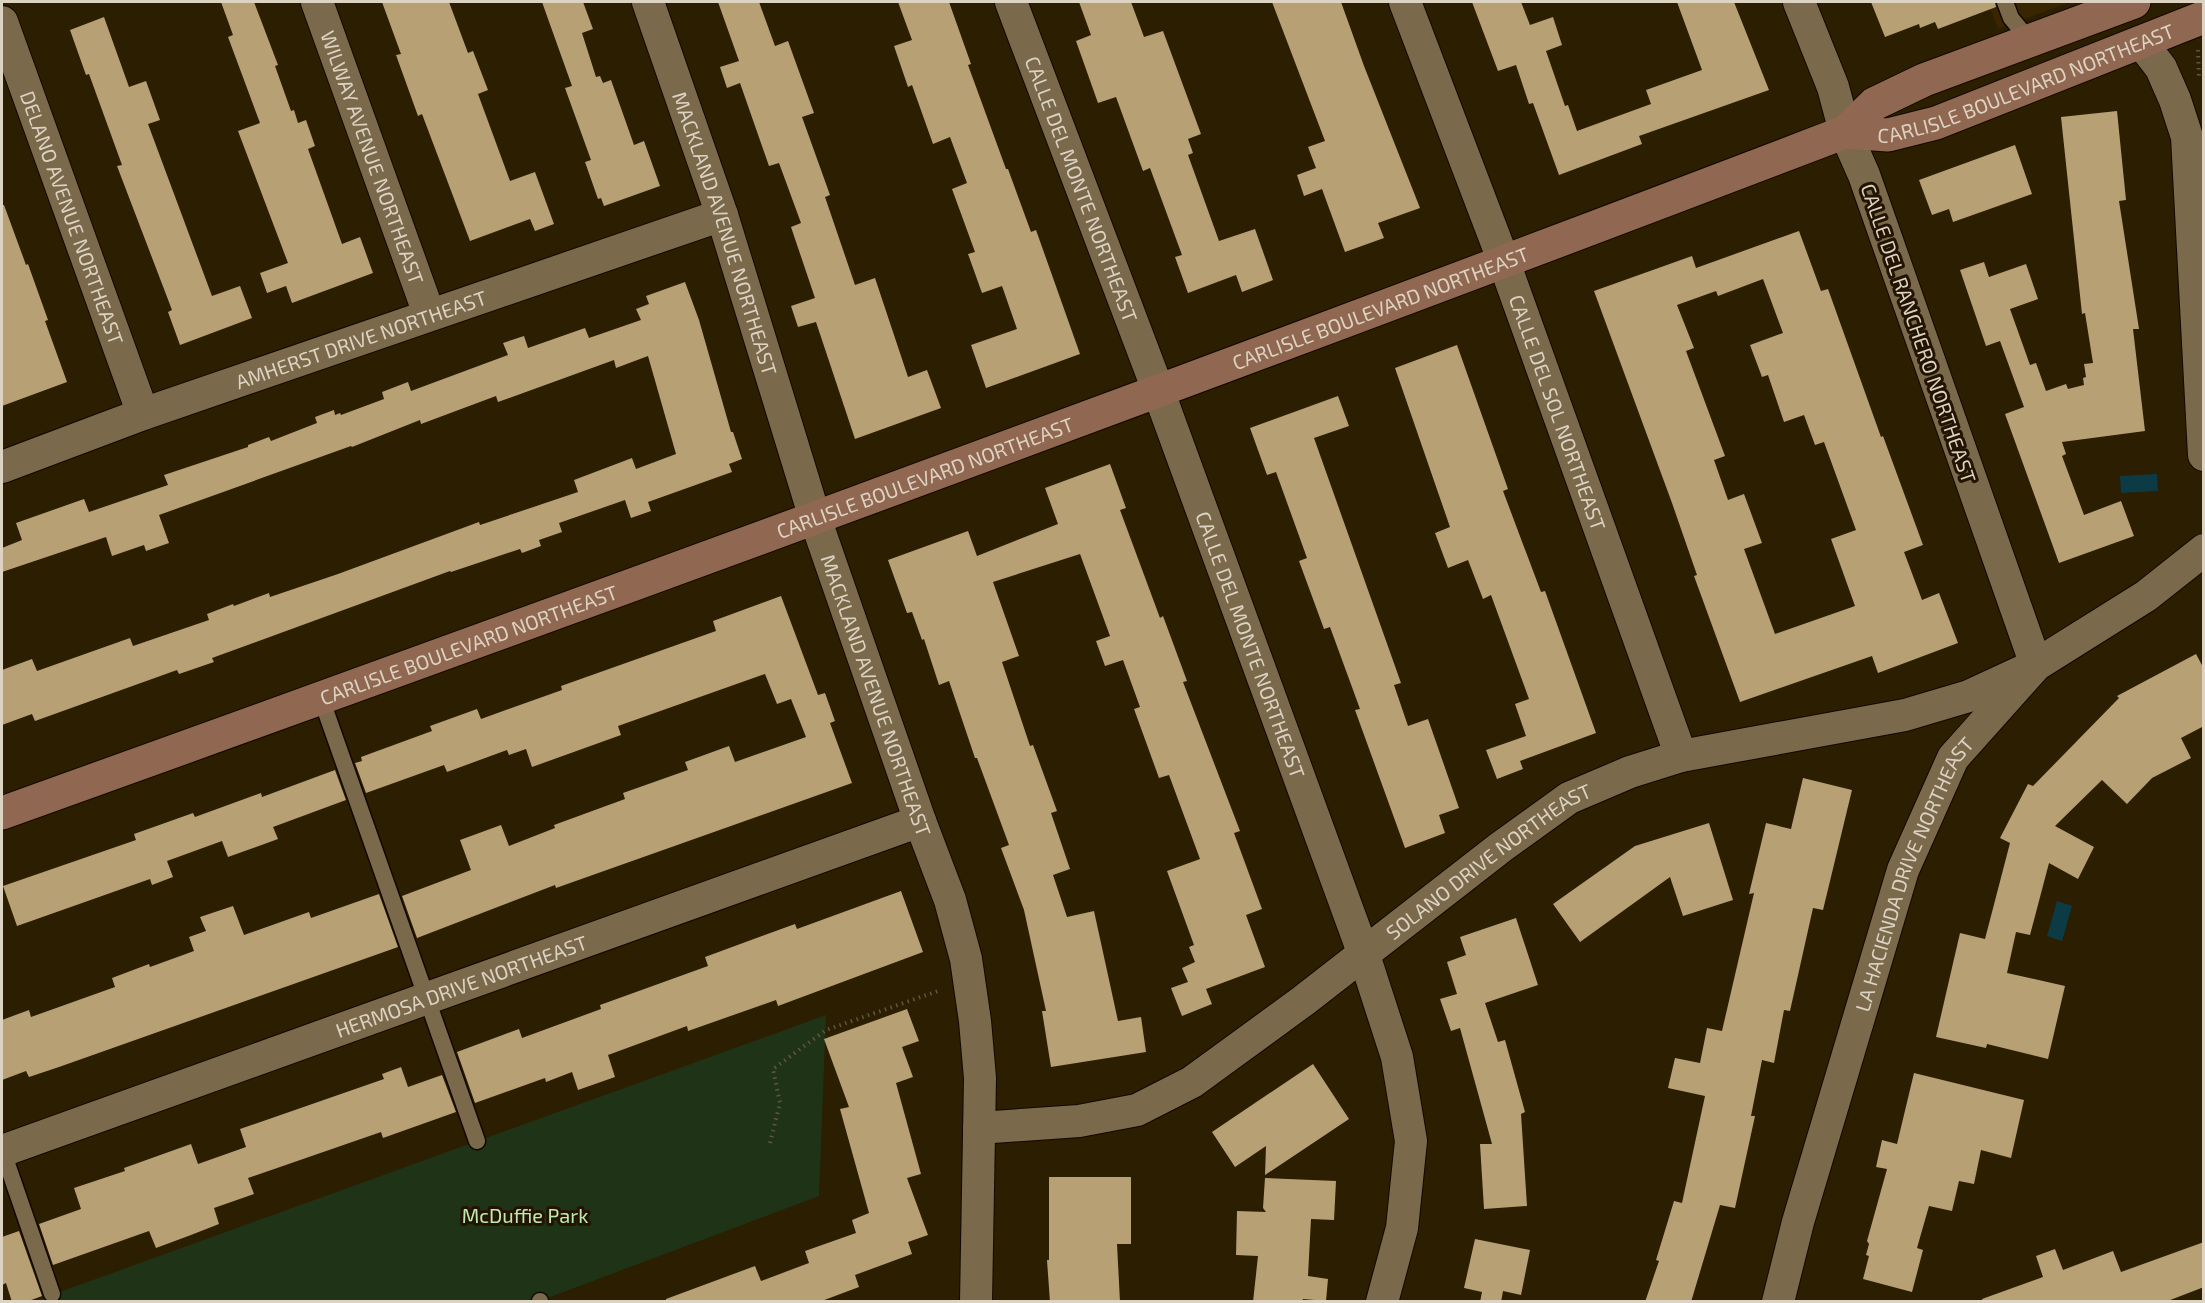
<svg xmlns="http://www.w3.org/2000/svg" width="2205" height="1303" font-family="'Exo 2',sans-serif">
  <rect width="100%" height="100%" fill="#2c1e01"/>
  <path fill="#392600" d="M1988,2H2070L1998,29Z"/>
  <path fill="#1f3317" d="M826,1015L819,1196L537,1302H32Z"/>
  <path fill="#0c3b45" d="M2157,474L2158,491L2121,493L2120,476Z
    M2057,901L2072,906L2062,941L2047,936Z"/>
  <path fill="#b8a075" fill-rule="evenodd" d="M221,2H254L278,65L275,66L291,111L294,110L298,123L306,120L315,146L308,149L342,244L360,237L373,273L292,303L286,286L267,293L260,273L288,263L238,131L260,123L228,37L233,35Z
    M382,2H449L468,53L473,51L488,90L478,94L510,181L535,172L554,224L535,231L530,219L470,241L422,114L418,116L396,55L401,54Z
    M542,2H583L593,29L582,33L596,77L600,76L603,83L611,80L634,145L644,141L660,186L604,206L601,198L598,199L585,162L591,160L565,88L572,86Z
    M718,2H759L775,46L788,41L814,113L802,117L830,195L825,197L855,285L875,278L908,377L927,370L941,408L855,439L816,322L798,327L791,306L815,298L791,227L801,223L779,163L769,166L740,83L727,88L720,67L739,61Z
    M898,2H949L971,64L968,65L1006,169H1008L1031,232L1036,230L1080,354L986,388L971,345L1017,329L1002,286L982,293L968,254L975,252L952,189L967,183L950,137L933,144L912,85L908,87L894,46L912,40Z
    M1079,2H1131L1144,37L1163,31L1201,134L1188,139L1193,153L1188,155L1219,241L1255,229L1273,280L1242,292L1236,275L1188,293L1175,257L1182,255L1150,168L1143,171L1116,97L1098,103L1076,41L1091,35Z
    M1272,2H1341L1364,66L1420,208L1378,223L1384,238L1345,252L1322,189L1304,196L1297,175L1316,168L1308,147L1325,141Z
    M1472,2H1521L1530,25L1553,17L1562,45L1546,51L1565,106L1568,105L1577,131L1651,104L1646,90L1702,70L1677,2H1734L1769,90L1639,136L1642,144L1559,175L1533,103L1529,104L1516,65L1498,71Z
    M1871,2H1995L1996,7L1938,29L1935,22L1920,28L1919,24L1885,37Z
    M104,17L129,87L146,81L160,120L148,124L212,296L240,286L252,318L180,345L168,312L172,310L117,166L122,165L89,74L86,75L70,30Z
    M2117,111L2126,200L2119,201L2139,329H2133L2145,431L2062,442L2066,454L2062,456L2084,515L2121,501L2134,536L2059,563L2005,414L2024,407L2000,341L1986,346L1960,270L1984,262L1989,277L2026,264L2038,299L2010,309L2030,365L2036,363L2046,391L2066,384L2068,389L2084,385L2083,378L2086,377L2084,364L2093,363L2085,313L2082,314L2061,117Z
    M2015,145L2032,194L1953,222L1949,209L1932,215L1919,180Z
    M2,205H4L26,265L28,264L48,320L45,321L67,382L2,406Z
    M1799,231L1821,291L1828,289L1881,437L1883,436L1923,545L1904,552L1922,600L1939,593L1958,643L1878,673L1872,656L1740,702L1694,576L1697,575L1672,503L1594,291L1692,256L1696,268ZM1763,279L1783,333L1750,345L1762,377L1768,375L1784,422L1804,415L1815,445L1824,442L1856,530L1831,539L1855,606L1775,634L1744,549L1762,543L1744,494L1728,500L1714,460L1725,456L1686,351L1694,348L1677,305L1716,291L1718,296Z
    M685,282L699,320L731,432H733L742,459L729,464L732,472L648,502L651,511L631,518L625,500L559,523L562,532L539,540L541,546L522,553L520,549L451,572L450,571L212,658L214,662L179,674L177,670L35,721L32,714L2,725V670L32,659L37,671L130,638L133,646L209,620L207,614L233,604L234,606L269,593L270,597L338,574L479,522L480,525L578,492L574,480L632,458L636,469L676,454L648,356L616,368L614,360L498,402L496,396L421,424L420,420L352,447L351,446L159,515L169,543L146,551L144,545L112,556L106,537L2,572V548L22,540L16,523L84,499L89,512L168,485L164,475L248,447V445L269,437L271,441L317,423L315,417L334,410L335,415L340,413L341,415L384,399L382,392L408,382L411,391L508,355L503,343L524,336L528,348L585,328L589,338L641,320L636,309L649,304L646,296Z
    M1457,345L1508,489L1503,491L1541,592L1545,591L1596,733L1520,761L1523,769L1497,779L1486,750L1526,736L1515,704L1529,699L1491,595L1483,599L1468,560L1448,568L1435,533L1450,527L1395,368Z
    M1338,396L1349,426L1314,438L1401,683L1394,685L1408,726L1428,719L1459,808L1439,815L1445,833L1405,848L1355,710L1360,709L1330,627L1324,629L1299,561L1307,558L1276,472L1267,475L1250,428Z
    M1110,464L1126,508L1120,510L1160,618L1163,616L1187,681L1183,682L1240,831L1234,833L1262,909L1246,915L1265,967L1206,989L1212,1004L1182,1016L1171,988L1188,982L1182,968L1195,962L1189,947L1194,945L1167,871L1200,859L1169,775L1159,778L1134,709L1140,707L1123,660L1105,666L1096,641L1110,636L1080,554L993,582L1019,656L1002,662L1030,746L1033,745L1057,811L1051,813L1070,869L1053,875L1067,917L1094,911L1118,1021L1141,1017L1146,1052L1051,1067L1042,1011H1046L1024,910L1001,848L1009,845L977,758H975L949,681L939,685L924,639L922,640L912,612L907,613L888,560L968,531L977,556L1058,524L1045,488Z
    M781,596L818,695L825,693L835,721L830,723L852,783L556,888L555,885L417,938L402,896L471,870L460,840L501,825L509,846L555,828L554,825L625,799L623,793L688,770L685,762L729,746L735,762L806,737L791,699L777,704L765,674L618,726L621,735L532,767L526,749L509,755L507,750L447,772L444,765L366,793L355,763L362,761L361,757L432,731L430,726L477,709L481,719L562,690L561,686L716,631L713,621Z
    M2196,654L2204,669V726L2181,738L2191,758L2152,778L2127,804L2102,780L2055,826L2094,847L2078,879L2049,863L2030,935L2016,932L2007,973L2065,986L2048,1059L1987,1044L1986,1048L1936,1037L1960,933L1985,939L2010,843L2000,838L2028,784L2033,786L2119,698L2117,696Z
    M335,770L346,800L273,827L278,839L228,857L222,841L167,861L173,877L152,885L150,879L17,926L3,886L136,840L134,834L193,813L195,817L261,793L262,797Z
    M1803,778L1852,790L1823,910L1813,908L1790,1011L1784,1010L1774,1063L1762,1060L1751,1116H1755L1735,1208L1720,1205L1691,1302H1645L1659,1261L1656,1260L1674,1201L1682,1203L1705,1096L1668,1088L1675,1058L1700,1063L1707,1028L1722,1031L1754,893L1749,894L1766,823L1791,829Z
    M1709,823L1733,900L1683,916L1670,877L1580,942L1553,904L1635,846Z
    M901,891L923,952L778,1006L776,1000L688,1031L687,1026L608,1055L615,1077L578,1090L572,1072L546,1082L545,1078L475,1103L457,1052L519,1029L522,1038L601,1009L600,1005L708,966L705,957L795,924L797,929Z
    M379,894L398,947L59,1067L29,1077L26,1071L2,1080V1020L29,1010L31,1017L115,987L112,978L149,964L150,967L194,951L189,937L206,931L200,917L233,906L244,935L309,912L311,918Z
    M1516,918L1538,985L1485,1003L1498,1042L1505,1040L1525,1112L1521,1114L1527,1206L1484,1209L1480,1144H1492L1460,1028L1451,1031L1440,999L1457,994L1447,962L1466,955L1460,937Z
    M907,1009L919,1041L902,1047L913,1077L896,1083L921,1174L907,1178L928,1235L908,1242L912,1254L855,1275L859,1287L819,1302H666V1299L755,1266L761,1281L809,1263L805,1251L856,1233L852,1220L869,1213L840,1109L849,1107L824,1039Z
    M1313,1064L1349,1119L1265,1175L1266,1146L1235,1167L1212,1132Z
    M401,1067L408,1087L442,1075L456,1112L383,1138L381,1132L248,1178L254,1194L214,1208L219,1224L191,1235L156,1248L149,1231L53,1265L39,1224L81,1209L74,1188L125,1171L124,1168L191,1144L198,1164L246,1147L240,1129L384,1079L382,1074Z
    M1914,1073L2024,1100L2011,1158L1981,1150L1974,1184L1959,1181L1952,1211L1929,1206L1917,1248L1923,1250L1912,1292L1863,1279L1869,1256L1866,1255L1869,1244L1867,1241L1887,1169L1876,1167L1882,1140L1897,1144Z
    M1049,1177H1131V1244H1117L1120,1302H1050L1047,1260H1049Z
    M1265,1178L1336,1181L1334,1220L1311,1219L1308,1276L1328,1279L1326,1301L1303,1299L1302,1302H1253L1258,1256L1236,1255L1237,1211L1266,1212L1263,1208Z
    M19,1231L42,1296L26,1302H12L6,1283L2,1285V1237Z
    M1475,1239L1530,1250L1521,1295L1503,1291L1501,1302H1480L1482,1292L1464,1288Z
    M2204,1242V1287L2165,1302H1983L1982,1299L2043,1277L2036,1256L2055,1249L2063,1270L2113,1251L2121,1272Z"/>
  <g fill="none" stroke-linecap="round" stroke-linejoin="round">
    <g stroke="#120800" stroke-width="19">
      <path id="lane" d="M2005,2L2011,18L2030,41
        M321,698L477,1141
        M2,1149L52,1294
        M540,1301V1302"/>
    </g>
    <g stroke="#120800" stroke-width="34">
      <g id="street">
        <path id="s1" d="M317,2L429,314"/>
        <path id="s2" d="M648,2L722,215L815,518L920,821L950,900L966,959L975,1021L980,1078L976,1302"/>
        <path id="s3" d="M1011,2L1158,390L1363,952L1397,1057L1411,1141L1402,1228L1382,1302"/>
        <path id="s4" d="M1405,2L1504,262L1681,756"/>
        <path id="s5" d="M2,22L143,414"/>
        <path d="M2141,42L2161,68L2175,100L2187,137L2204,455"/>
        <path id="s6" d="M2,467L143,414L722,215"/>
        <path id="s7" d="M979,1128L1079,1121L1137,1110L1192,1082L1303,1001L1501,847L1569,798L1630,772L1681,756L1905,715L1969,696L2036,665L1864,175L1845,132L1833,87L1799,2"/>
        <path id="s8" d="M2,1151L920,821"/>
        <path id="s9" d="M1778,1302L1798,1222L1903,870L1953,758L2036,665L2146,596L2204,550"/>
      </g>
    </g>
    <g stroke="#120800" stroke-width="35">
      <g id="secondary">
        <path id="s10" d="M1845,132L1888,135L1936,123L2204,17"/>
        <path id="s11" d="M2,813C618,592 1233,366 1845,132L1874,104L1924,80L2134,2"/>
      </g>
    </g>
    <path stroke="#62553c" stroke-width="4" stroke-dasharray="1.5 4.5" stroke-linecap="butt" d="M2198,50L2199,78
      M770,1143L780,1103L773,1069L826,1030L941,990"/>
    <use href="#lane" stroke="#7a694b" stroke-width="16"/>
    <use href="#street" stroke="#7a694b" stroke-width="32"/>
    <use href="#secondary" stroke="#906750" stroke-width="33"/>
  </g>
  <g text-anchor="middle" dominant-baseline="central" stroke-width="6" stroke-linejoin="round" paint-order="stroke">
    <g font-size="20" fill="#ddd3c3" stroke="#221400">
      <text stroke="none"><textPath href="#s10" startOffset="190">CARLISLE BOULEVARD NORTHEAST</textPath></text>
      <text stroke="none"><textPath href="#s1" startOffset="165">WILWAY AVENUE NORTHEAST</textPath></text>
      <text stroke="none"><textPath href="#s3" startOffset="200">CALLE DEL MONTE NORTHEAST</textPath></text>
      <text stroke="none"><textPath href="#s5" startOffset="208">DELANO AVENUE NORTHEAST</textPath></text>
      <text stroke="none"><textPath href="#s2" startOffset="244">MACKLAND AVENUE NORTHEAST</textPath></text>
      <text stroke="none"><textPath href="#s11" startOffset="1468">CARLISLE BOULEVARD NORTHEAST</textPath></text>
      <text transform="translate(1919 333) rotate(71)">CALLE DEL RANCHERO NORTHEAST</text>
      <text stroke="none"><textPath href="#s6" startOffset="381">AMHERST DRIVE NORTHEAST</textPath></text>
      <text stroke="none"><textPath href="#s4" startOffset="438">CALLE DEL SOL NORTHEAST</textPath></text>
      <text stroke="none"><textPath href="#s11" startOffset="982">CARLISLE BOULEVARD NORTHEAST</textPath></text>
      <text stroke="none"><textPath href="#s3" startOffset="686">CALLE DEL MONTE NORTHEAST</textPath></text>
      <text stroke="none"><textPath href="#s11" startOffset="496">CARLISLE BOULEVARD NORTHEAST</textPath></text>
      <text stroke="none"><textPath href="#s2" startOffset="730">MACKLAND AVENUE NORTHEAST</textPath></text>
      <text stroke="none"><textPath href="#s7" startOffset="591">SOLANO DRIVE NORTHEAST</textPath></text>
      <text stroke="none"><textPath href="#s9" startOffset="450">LA HACIENDA DRIVE NORTHEAST</textPath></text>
      <text stroke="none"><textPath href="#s8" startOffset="488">HERMOSA DRIVE NORTHEAST</textPath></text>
    </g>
    <g font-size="20" fill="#beeaac" stroke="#221400">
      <text x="525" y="1215">McDuffie Park</text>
    </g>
  </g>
  <rect width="2205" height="1303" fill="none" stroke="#ddd3c3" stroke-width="6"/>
</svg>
